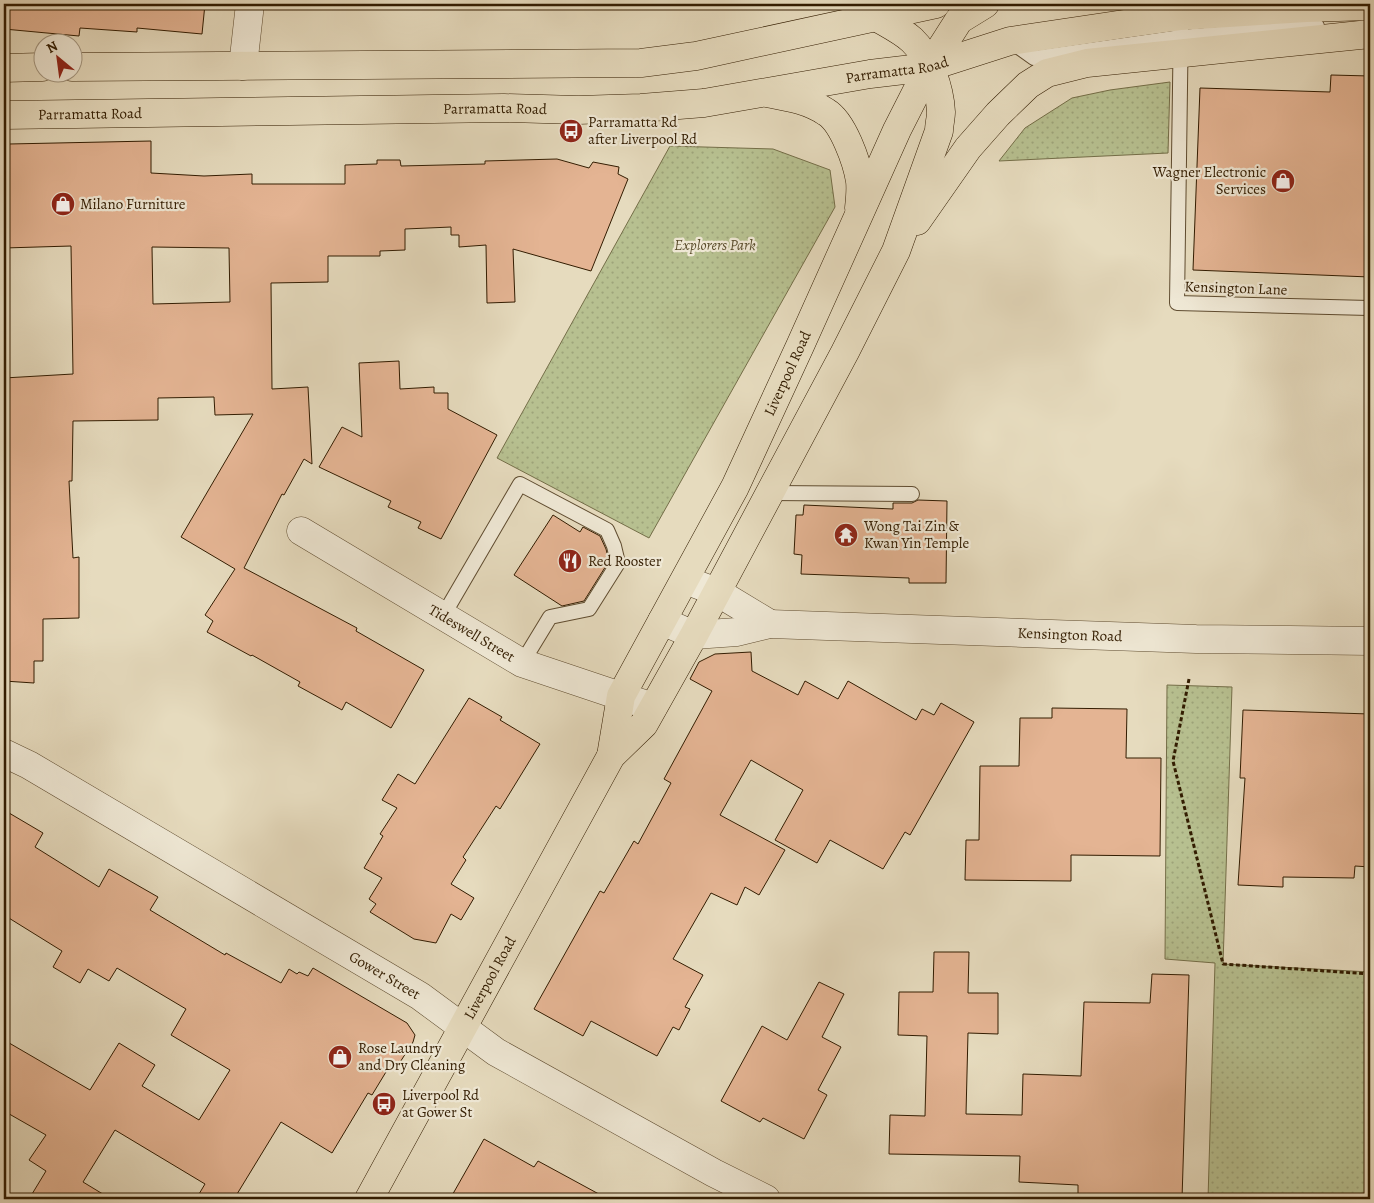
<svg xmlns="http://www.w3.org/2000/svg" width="1374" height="1203" font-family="Alegreya,serif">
  <defs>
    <pattern id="park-dots" width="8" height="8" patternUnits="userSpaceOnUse" patternTransform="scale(1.25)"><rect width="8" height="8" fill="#b7c090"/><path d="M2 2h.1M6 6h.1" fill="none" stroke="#9ea47a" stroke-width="1.8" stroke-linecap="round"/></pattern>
  </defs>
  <rect width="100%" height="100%" fill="#e6dbbe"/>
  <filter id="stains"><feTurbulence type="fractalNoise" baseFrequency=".004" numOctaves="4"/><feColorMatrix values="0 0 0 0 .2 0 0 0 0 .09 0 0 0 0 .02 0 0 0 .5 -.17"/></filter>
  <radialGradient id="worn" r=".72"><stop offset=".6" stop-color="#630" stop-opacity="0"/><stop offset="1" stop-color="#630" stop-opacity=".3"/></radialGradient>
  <path fill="url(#park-dots)" stroke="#746e48" d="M1170,82L1168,153L999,161L1025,128L1072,98L1110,90Z
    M670,146L773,149L830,170L835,207L649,538L497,458Z
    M1167,685L1232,687L1223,964L1370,972V1199H1208L1215,963L1165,959Z"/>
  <path fill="#e4b493" stroke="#321c01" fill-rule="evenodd" d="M4,4H205L202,34L137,28V32L80,28L79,36L4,29Z
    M1331,75L1370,76V277L1193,270L1200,88L1330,92Z
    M151,141V173L204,176L252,174V184H345V165L377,164V160H400L401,166L485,164V161L557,159L589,168L593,162L619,167L618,174L628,179L591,271L513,249L515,302L487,303L486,245L459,247V235H451V227L405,229V250L380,251V256H328V282L271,283L272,389L308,387L312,464L304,459L284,495L282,494L244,568L357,628L356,631L424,670L391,728L346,702L342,710L298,686L300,682L252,655L251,656L207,632L213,621L205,615L235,569L181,537L253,414L215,415L214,397L158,398V420L73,421L72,481H69L73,558L79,557V618L43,619V661H34V683L4,681V378L73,374L71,246L4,248V157H9V144ZM152,247L229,248L230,302L153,304Z
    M399,361L400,389L434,387V393H448V409L497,435L441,539L418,528L421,522L388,507L391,501L319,467L342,427L362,437L359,363Z
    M918,500L947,501L946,583H909V578L801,574L802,555L794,554L796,515H803L804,505L893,509V503H912Z
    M553,515L580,532L583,527L600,536L606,549L609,561L584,601L562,606L514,575Z
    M751,652L752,671L798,695L805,681L838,699L848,681L916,720L922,709L934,715L941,703L974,722L910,835L905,832L883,869L830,840L817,863L775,840L803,790L751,760L720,815L785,850L759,895L745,887L737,905L711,893L673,959L703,975L685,1007L690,1009L679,1030L673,1027L657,1056L591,1021L583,1036L534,1009L600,891L604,893L634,841L638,844L671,783L664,779L712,691L690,679L699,662L715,654Z
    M469,698L502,717L500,720L540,744L500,809L496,806L463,857L466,860L451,884L474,898L461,920L451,914L436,943L414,939L370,912L376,904L369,899L382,878L364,868L383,836L380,834L397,808L382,800L398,774L415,784Z
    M1052,708L1127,709L1126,758H1161L1160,856L1071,855V881L965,880L966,840H979L980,766H1019L1020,718H1052Z
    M1243,710L1370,714V867L1355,866L1354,878L1283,877V887L1238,885L1245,778H1240Z
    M4,810L43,833L35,847L99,887L109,869L158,897L150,910L225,955L226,953L281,983L289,969L297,974L299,972L308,976L313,968L407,1023L415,1035L413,1042L395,1070L389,1067L372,1095L368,1093L332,1153L281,1122L234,1199H196L205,1184L115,1130L83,1182L111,1199H29L46,1171L29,1160L46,1135L4,1111V1040L90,1090L119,1043L155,1065L142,1086L199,1120L230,1070L171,1035L186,1009L117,968L109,981L88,969L80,983L53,967L62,951L4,915Z
    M934,952H969L968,993H998V1034L968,1033L966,1114L1022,1115L1023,1074L1081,1076L1084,1002L1150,1003L1152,974L1189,975L1182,1199H1078V1185L1019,1182L1020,1156L889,1154L890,1115L925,1116L927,1036L898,1035L899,992H933Z
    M819,982L844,994L822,1037L841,1047L818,1090L827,1095L804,1139L763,1118L760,1122L721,1101L762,1026L787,1040Z
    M484,1139L534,1167L538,1161L608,1199H450Z"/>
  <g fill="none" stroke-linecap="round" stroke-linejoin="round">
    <g stroke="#5f4c30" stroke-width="16">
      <path id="lane" d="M1181,16L1177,303L1369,308
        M1013,43L1034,58L1181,37L1317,26
        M770,493L912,494
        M443,616L520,484L607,530L614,546L618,563L589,609L550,617L522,663"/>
    </g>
    <g stroke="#5f4c30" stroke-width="29">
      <g id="street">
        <path d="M243,66L250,4"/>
        <path id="s1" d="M301,531L522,663L653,707"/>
        <path d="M685,580L717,592L770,624"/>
        <path id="s2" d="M662,621L694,635L737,632L770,624L1196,639L1370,641"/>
        <path id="s3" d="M4,753L29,765L420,996L496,1052L714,1173L766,1199"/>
      </g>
    </g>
    <g stroke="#321c01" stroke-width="29">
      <g id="primary">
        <path d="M72,67L641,63L696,56L936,4"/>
        <path d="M4,68L42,67"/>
        <path id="s4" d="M4,115L504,108L578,110L641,108L704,103L870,74L929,67L1010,41L1124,24L1181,16L1306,8L1370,6"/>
      </g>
    </g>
    <g stroke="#321c01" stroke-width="29">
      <g id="highway">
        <path d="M767,93C788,97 808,100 826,112C843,122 857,162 860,181C861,190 860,199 859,208"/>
        <path d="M917,221L968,148L998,114L1028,85L1047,73L1087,63L1370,34"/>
        <path id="s5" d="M611,756L621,696L735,487L800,346L897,130L929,67L959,20L985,4"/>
        <path id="s6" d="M369,1199L611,756L644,724L694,635L845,352L896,251L939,131C939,125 941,118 941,112C940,89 929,56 912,40C902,31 888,24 876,17"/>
      </g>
    </g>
    <path stroke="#321c01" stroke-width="3" stroke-dasharray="4 2.5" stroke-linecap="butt" d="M1189,679L1173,761L1223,964L1370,974"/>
    <use href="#lane" stroke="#efe8d5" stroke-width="14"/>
    <use href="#street" stroke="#efe8d5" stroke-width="28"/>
    <use href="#primary" stroke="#e6dbbe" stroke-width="28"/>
    <use href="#highway" stroke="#e6dbbe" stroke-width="28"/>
  </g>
  <defs>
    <g id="bus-disc" transform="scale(1.25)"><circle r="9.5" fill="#8f2418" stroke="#efe8d5"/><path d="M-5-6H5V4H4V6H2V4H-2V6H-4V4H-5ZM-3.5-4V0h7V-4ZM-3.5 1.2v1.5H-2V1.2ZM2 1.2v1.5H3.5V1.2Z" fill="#fff"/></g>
    <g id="shop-disc" transform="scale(1.25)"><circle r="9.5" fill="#8f2418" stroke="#efe8d5"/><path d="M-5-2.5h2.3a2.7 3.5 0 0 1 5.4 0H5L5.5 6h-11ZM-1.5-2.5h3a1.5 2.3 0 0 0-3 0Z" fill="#fff"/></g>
    <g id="temple-disc" transform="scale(1.25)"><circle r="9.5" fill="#8f2418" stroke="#efe8d5"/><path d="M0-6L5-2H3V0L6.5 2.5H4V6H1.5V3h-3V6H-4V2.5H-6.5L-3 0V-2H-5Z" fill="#fff"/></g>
    <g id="restaurant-disc" transform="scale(1.25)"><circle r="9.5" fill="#8f2418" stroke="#efe8d5"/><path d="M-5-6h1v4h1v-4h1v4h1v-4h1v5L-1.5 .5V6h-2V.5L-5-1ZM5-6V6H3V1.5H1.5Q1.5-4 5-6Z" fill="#fff"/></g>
  </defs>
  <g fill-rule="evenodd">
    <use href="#bus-disc" x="571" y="131"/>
    <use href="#shop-disc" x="1283" y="181"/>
    <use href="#shop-disc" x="63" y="204"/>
    <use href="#temple-disc" x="846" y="535"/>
    <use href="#restaurant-disc" x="570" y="561"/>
    <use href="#shop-disc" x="340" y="1057"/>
    <use href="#bus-disc" x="384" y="1104"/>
  </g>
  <g text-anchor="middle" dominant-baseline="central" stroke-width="4.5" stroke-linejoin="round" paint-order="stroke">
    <g font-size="15" fill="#321c01" stroke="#efe8d5">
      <text stroke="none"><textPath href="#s4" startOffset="896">Parramatta Road</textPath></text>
      <text stroke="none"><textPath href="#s4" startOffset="491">Parramatta Road</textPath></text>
      <text stroke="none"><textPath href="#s4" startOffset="86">Parramatta Road</textPath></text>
      <text transform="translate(1236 288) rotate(2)">Kensington Lane</text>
      <text stroke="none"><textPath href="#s5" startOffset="424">Liverpool Road</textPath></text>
      <text stroke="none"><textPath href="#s1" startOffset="199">Tideswell Street</textPath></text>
      <text stroke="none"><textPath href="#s2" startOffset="412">Kensington Road</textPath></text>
      <text stroke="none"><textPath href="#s3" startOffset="441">Gower Street</textPath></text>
      <text stroke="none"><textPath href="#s6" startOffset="252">Liverpool Road</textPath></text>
    </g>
    <g font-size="15" fill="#321c01" stroke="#efe8d5" text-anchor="start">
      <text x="588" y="122">Parramatta Rd<tspan x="588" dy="17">after Liverpool Rd</tspan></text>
      <text x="1266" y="172" text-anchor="end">Wagner Electronic<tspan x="1266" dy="17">Services</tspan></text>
      <text x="80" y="204">Milano Furniture</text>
      <text x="864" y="526">Wong Tai Zin &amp;<tspan x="864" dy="17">Kwan Yin Temple</tspan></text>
      <text x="588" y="561">Red Rooster</text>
      <text x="358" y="1048">Rose Laundry<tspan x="358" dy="17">and Dry Cleaning</tspan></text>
      <text x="402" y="1095">Liverpool Rd<tspan x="402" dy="17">at Gower St</tspan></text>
    </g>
    <g font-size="15" font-style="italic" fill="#5a4d2c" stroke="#efe8d5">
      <text x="715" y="245">Explorers Park</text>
    </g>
  </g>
  <rect width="1374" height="1203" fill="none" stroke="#e6dbbe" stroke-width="20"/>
  <rect x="5" y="5" width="1364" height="1193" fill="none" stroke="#321c01" stroke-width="2.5"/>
  <rect x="10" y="10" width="1354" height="1183" fill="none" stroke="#321c01"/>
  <g transform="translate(58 58) rotate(331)"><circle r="24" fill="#efe8d5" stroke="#a39680"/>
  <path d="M0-4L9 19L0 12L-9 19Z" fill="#8f2418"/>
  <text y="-8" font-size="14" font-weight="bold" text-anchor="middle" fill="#321c01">N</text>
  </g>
  <rect width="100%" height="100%" filter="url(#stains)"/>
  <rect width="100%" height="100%" fill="url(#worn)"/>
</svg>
